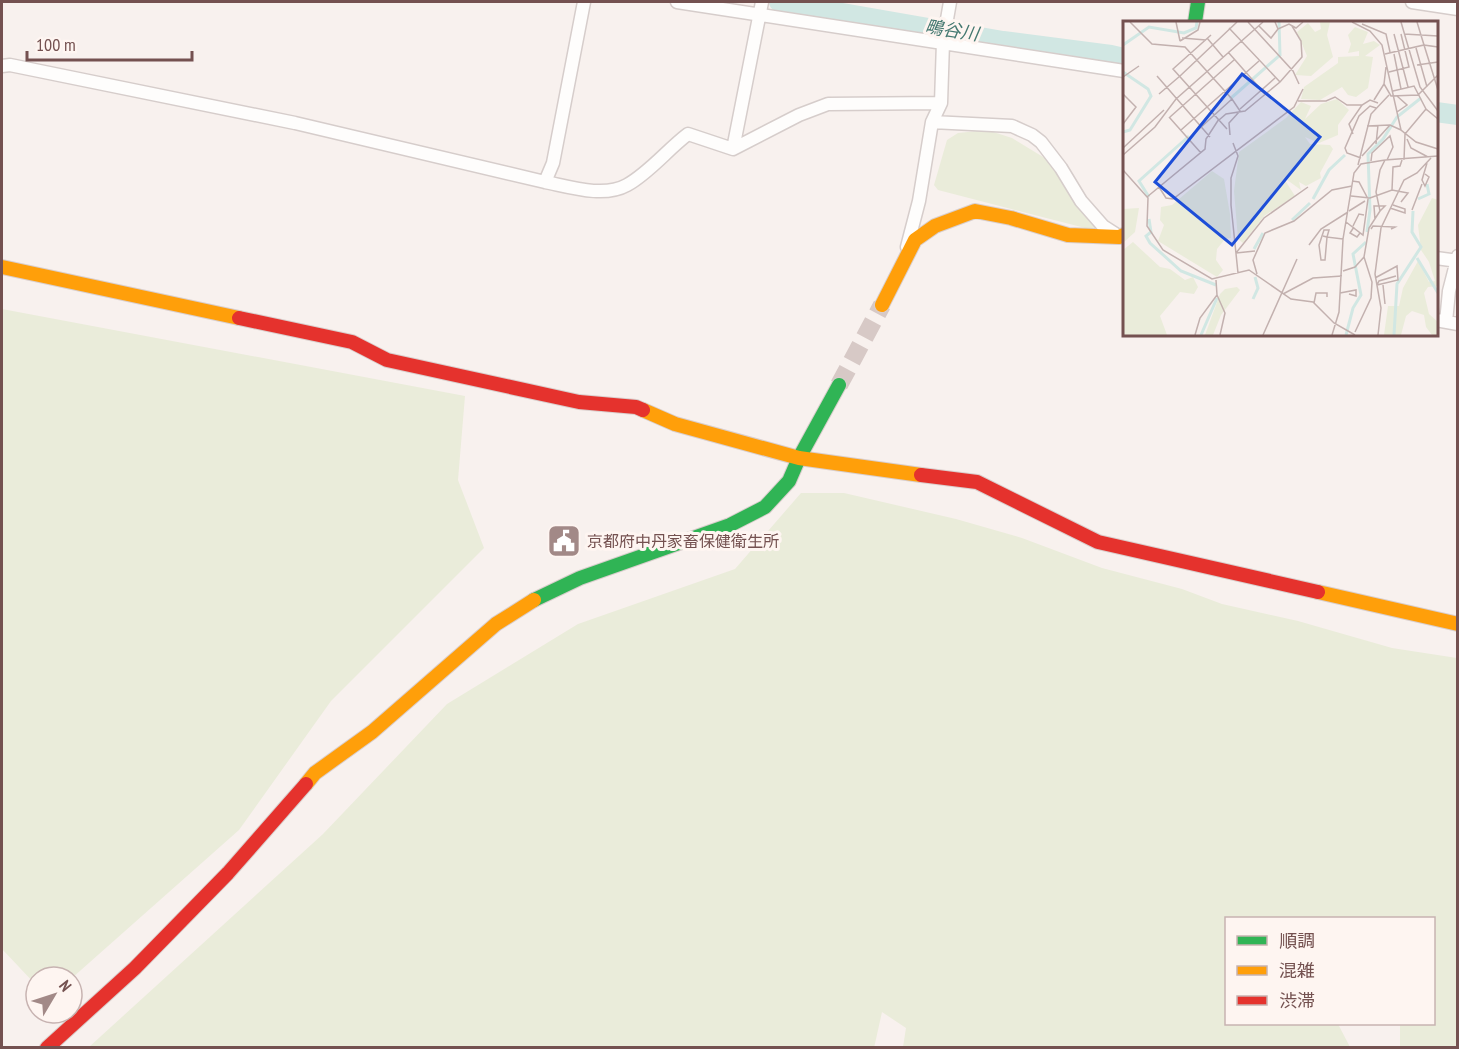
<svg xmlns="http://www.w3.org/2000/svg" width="1459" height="1049" font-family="'PT Sans Narrow','Noto Sans JP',sans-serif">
  <rect width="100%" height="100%" fill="#f8f1ee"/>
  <path fill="#eaecda" d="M987,130L1012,138L1053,163L1096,225L1093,230L938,190L934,185L947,140L958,133Z
    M2,309L465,396L458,480L484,548L331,701L239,830L72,978L36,977V985L2,949Z
    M801,493H844L956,519L1022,538L1102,568L1182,589L1222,604L1298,621L1392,648L1457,658V1047H1400V1024H1434V918H1226V1024H1338L1350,1047H903L906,1028L882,1012L874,1048L89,1047L323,834L447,704L578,624L735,569Z"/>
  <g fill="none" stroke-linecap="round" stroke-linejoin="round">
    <path stroke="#d1e7e3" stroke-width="20" d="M779,2L1003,41L1111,55L1124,58
      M1436,112L1458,115"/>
    <path stroke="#d7c9c6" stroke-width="18" stroke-dasharray="18 9" stroke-linecap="butt" d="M839,385L882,305"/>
    <g stroke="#d6cdcb" stroke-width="15">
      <path id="street" d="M677,2L1124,71
        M1412,2L1458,9
        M2,66L10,65L295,123L545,182C570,187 604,198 627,185C649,173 668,149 688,134L733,149L799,115L828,104L941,103
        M932,122L1012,126L1032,135L1041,142L1061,168L1081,201L1103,226L1117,235
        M733,149L762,2
        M545,182L553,163L584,2
        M907,247L919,201L932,122L941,103L943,42L950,2
        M1436,258L1458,261
        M1436,320L1458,324
        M1446,322L1449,291L1458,256"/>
    </g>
    <g stroke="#d9cecc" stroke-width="16">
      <path id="fast" d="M1195,22L1198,2
        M534,600L580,578L730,525L765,507L789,481L799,458L839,385"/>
    </g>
    <g stroke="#d9cecc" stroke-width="16">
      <path id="slow" d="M2,267L239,318
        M882,305L915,240L935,226L975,211L1011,218L1068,235L1119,237L1124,235
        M643,410L675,424L799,458L921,475
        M1318,592L1458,624
        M306,784L315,773L372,732L496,624L534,600"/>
    </g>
    <g stroke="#d9cecc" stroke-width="16">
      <path id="jam" d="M239,318L352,342L387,360L579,402L636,407L643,410
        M921,475L977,482L1098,542L1318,592
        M47,1048L135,968L228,873L306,784"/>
    </g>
    <use href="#street" stroke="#fefdfc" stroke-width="12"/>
    <use href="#fast" stroke="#30b455" stroke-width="14"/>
    <use href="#slow" stroke="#ff9f0a" stroke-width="14"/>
    <use href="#jam" stroke="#e5322d" stroke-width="14"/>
  </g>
  <defs>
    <g id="civic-square" transform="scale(1.725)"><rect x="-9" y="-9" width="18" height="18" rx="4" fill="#a28987" stroke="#fef5f1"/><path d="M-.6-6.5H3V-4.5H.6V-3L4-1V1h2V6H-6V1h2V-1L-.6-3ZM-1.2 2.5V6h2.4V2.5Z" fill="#fff"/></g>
  </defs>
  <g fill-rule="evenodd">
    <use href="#civic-square" x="564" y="541"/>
  </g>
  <g text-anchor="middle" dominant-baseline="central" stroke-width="6" stroke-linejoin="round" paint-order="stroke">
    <g font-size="16" fill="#745150" stroke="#fef5f1" text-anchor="start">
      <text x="587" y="541">京都府中丹家畜保健衛生所</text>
    </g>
    <g font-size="18" font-style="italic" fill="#447870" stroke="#fef5f1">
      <text transform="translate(952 30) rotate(9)">鴫谷川</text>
    </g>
  </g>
  <g transform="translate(1123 21)">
    <rect width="315" height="315" fill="#f8f1ee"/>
    <path d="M197,1H207L204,14L210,36L188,55L172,54L184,35L174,11L185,2L192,11L198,8ZM232,6L245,11L240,23L251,20L257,24L242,35L250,36L245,67L233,76L225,74L219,66L197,79L178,78L181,66L215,42V36L236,35V30L225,32L228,23L225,14ZM214,78L226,89L215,104V114L196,122L182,116L187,123L207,124L210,128L197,152L198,157L183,165L176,161L178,169L160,156L172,175L141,195L120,222L115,218L111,170L116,131L163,97L178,81L188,85L182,98L198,83ZM89,150L101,158L107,193L108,217L102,218L94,228L93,239L100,249L94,256L35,220L41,204L37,199L38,186L49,184ZM309,177L315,179V265L305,266L301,272L306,293L315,301V314H309L303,306L301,294L289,290L283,295L278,314H261L265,285H276L280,267L295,240L306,261L312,260L306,241L298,229L295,204ZM16,187L12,211L0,222V188ZM10,221L37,246L47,248L62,259L70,256L75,266L71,273L57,271L37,295L44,314H0V229ZM114,266L117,269L98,294L90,314H82L97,273L102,268Z" fill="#eaecda"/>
    <path fill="none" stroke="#d1e7e3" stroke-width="3" d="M0,24L26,6L61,12L73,7L74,1M0,51L25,68L28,75L7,109L0,111M107,78L157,34L156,1M26,176L16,160L66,115M190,178L206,149L222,134M295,178L306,173L304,163M26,198L28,211L23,215L27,222L58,250L93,264M169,199L187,182M244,211L247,189L245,133L260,118L274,96L298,77M131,228L140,212M294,237L315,272M130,278L135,267L132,256M78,314L94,277M223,314L230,287L238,274L230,233L243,221M271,314L274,263L298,226L289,211L290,190"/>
    <path fill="none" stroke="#c3b1af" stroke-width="1.5" d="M7,1L29,23L62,26L109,78L117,90L106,102L107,114M53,1L57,20M125,1L170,50L176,63M152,1L155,8L166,3L173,7L180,1M229,1L247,10L259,24L278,109L293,121L315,128M278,1L297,66L315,90M294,1L301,24L315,26M239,3L263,13L267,31M136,5L148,17L155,8M106,7L157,61M271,13L285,66M281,13L315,15M88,14L50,48L104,108M59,17L83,19M84,17L100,36M57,20L75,9L77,1M293,27L304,66M105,31L142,73M262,33L301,24L315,69M271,33L278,68M294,44L315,41M263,46L261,63L268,75L295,74L315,54M266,51L286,46L278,13M34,55L87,116M57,55L114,1M0,56L16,45M270,70L291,65L303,88L315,98M0,73L13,86L0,103M36,73L57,55M274,75L284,84L274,91M251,79L261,63M175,80H203L212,76L224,84H239M117,88L152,57M46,96L78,132M47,96L111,39M96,99L103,93L122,90L157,61L179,36L178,20L169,5M244,105L267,104L278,109M58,109L136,40M230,113L226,103L239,84L247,79L255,82M66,117L109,78M284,118L288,127L305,136M110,122L115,135L108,157V184L115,252M253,123L255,104M0,127L41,89M0,134L32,106L53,78L140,1M239,135L267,104M238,137L224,132L222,127L236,95L247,85L253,87M281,139L282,113L303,88M248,140L249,132L267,115L270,126L264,139M235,144L248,93L266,74M0,149L25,177L24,205L40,229L89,258L126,249L168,278L190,281L211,302L232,314M302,153L306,156L302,165L299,159L304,142M36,166L43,177L50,178L171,86L180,68M269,169L270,146L277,145L279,139M228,175L247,177L269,169L285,172L278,181M24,176L82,128L83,118L96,98M267,187L282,192V188L270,184M289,189L299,163M226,190L242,180M252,199L251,185H262L257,190M223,201L240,214L245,178L236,161L229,160M230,205L236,193L241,194M231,206L227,212L234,216L237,212M248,208L250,205L272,206L268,208M200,215L204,216L206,209H201L196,224L198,239H202L204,216L220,218M186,224L198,208L225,191M113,232L141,197L185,166M113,232L132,230M220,250L232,246L241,236M134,253L130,239L142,212L171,200L209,169L229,165M252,257L274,245L275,259L254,264M254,264L256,260L273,255M260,264L262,283M217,272L233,269V275L226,273M160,273L190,257L219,255M94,274L102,292L97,314M191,282L193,272H204V276M232,311L248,277L249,261L241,236L246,207L257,190L253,171L257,149L262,139L315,135M72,314L77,297L94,274L93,259M140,314L174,238M209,314L216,291L220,218L231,152L238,143L262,139M255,314L258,287L252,253L258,207L281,159L294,152L308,137"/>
    <path fill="#1d4ed8" fill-opacity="0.15" stroke="#1d4ed8" stroke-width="3" d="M119,53L197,116L109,224L32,161Z"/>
    <rect width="315" height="315" fill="none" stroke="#745150" stroke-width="3"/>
  </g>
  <rect width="1459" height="1049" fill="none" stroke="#745150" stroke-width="6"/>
  <rect x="1225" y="917" width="210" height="108" fill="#fef5f1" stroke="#c7b3b1" stroke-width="1.5"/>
  <rect x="1237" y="936" width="30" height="9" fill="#30b455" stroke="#c7b3b1" stroke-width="1.5"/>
  <text x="1279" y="947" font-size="18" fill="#745150">順調</text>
  <rect x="1237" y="966" width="30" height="9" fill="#ff9f0a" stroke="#c7b3b1" stroke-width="1.5"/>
  <text x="1279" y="977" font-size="18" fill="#745150">混雑</text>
  <rect x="1237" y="996" width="30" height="9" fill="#e5322d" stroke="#c7b3b1" stroke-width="1.5"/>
  <text x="1279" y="1007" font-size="18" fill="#745150">渋滞</text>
  <g transform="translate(54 995) rotate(51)"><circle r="28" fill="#fef5f1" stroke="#c7b3b1" stroke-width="1.5"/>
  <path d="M0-4.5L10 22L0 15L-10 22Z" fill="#a28987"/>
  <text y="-9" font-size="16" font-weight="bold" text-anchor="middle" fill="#745150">N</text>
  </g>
  <path d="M27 51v9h165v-9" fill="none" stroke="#745150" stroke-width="3"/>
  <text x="36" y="51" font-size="18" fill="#745150" stroke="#fef5f1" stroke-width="4.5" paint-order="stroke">100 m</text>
</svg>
